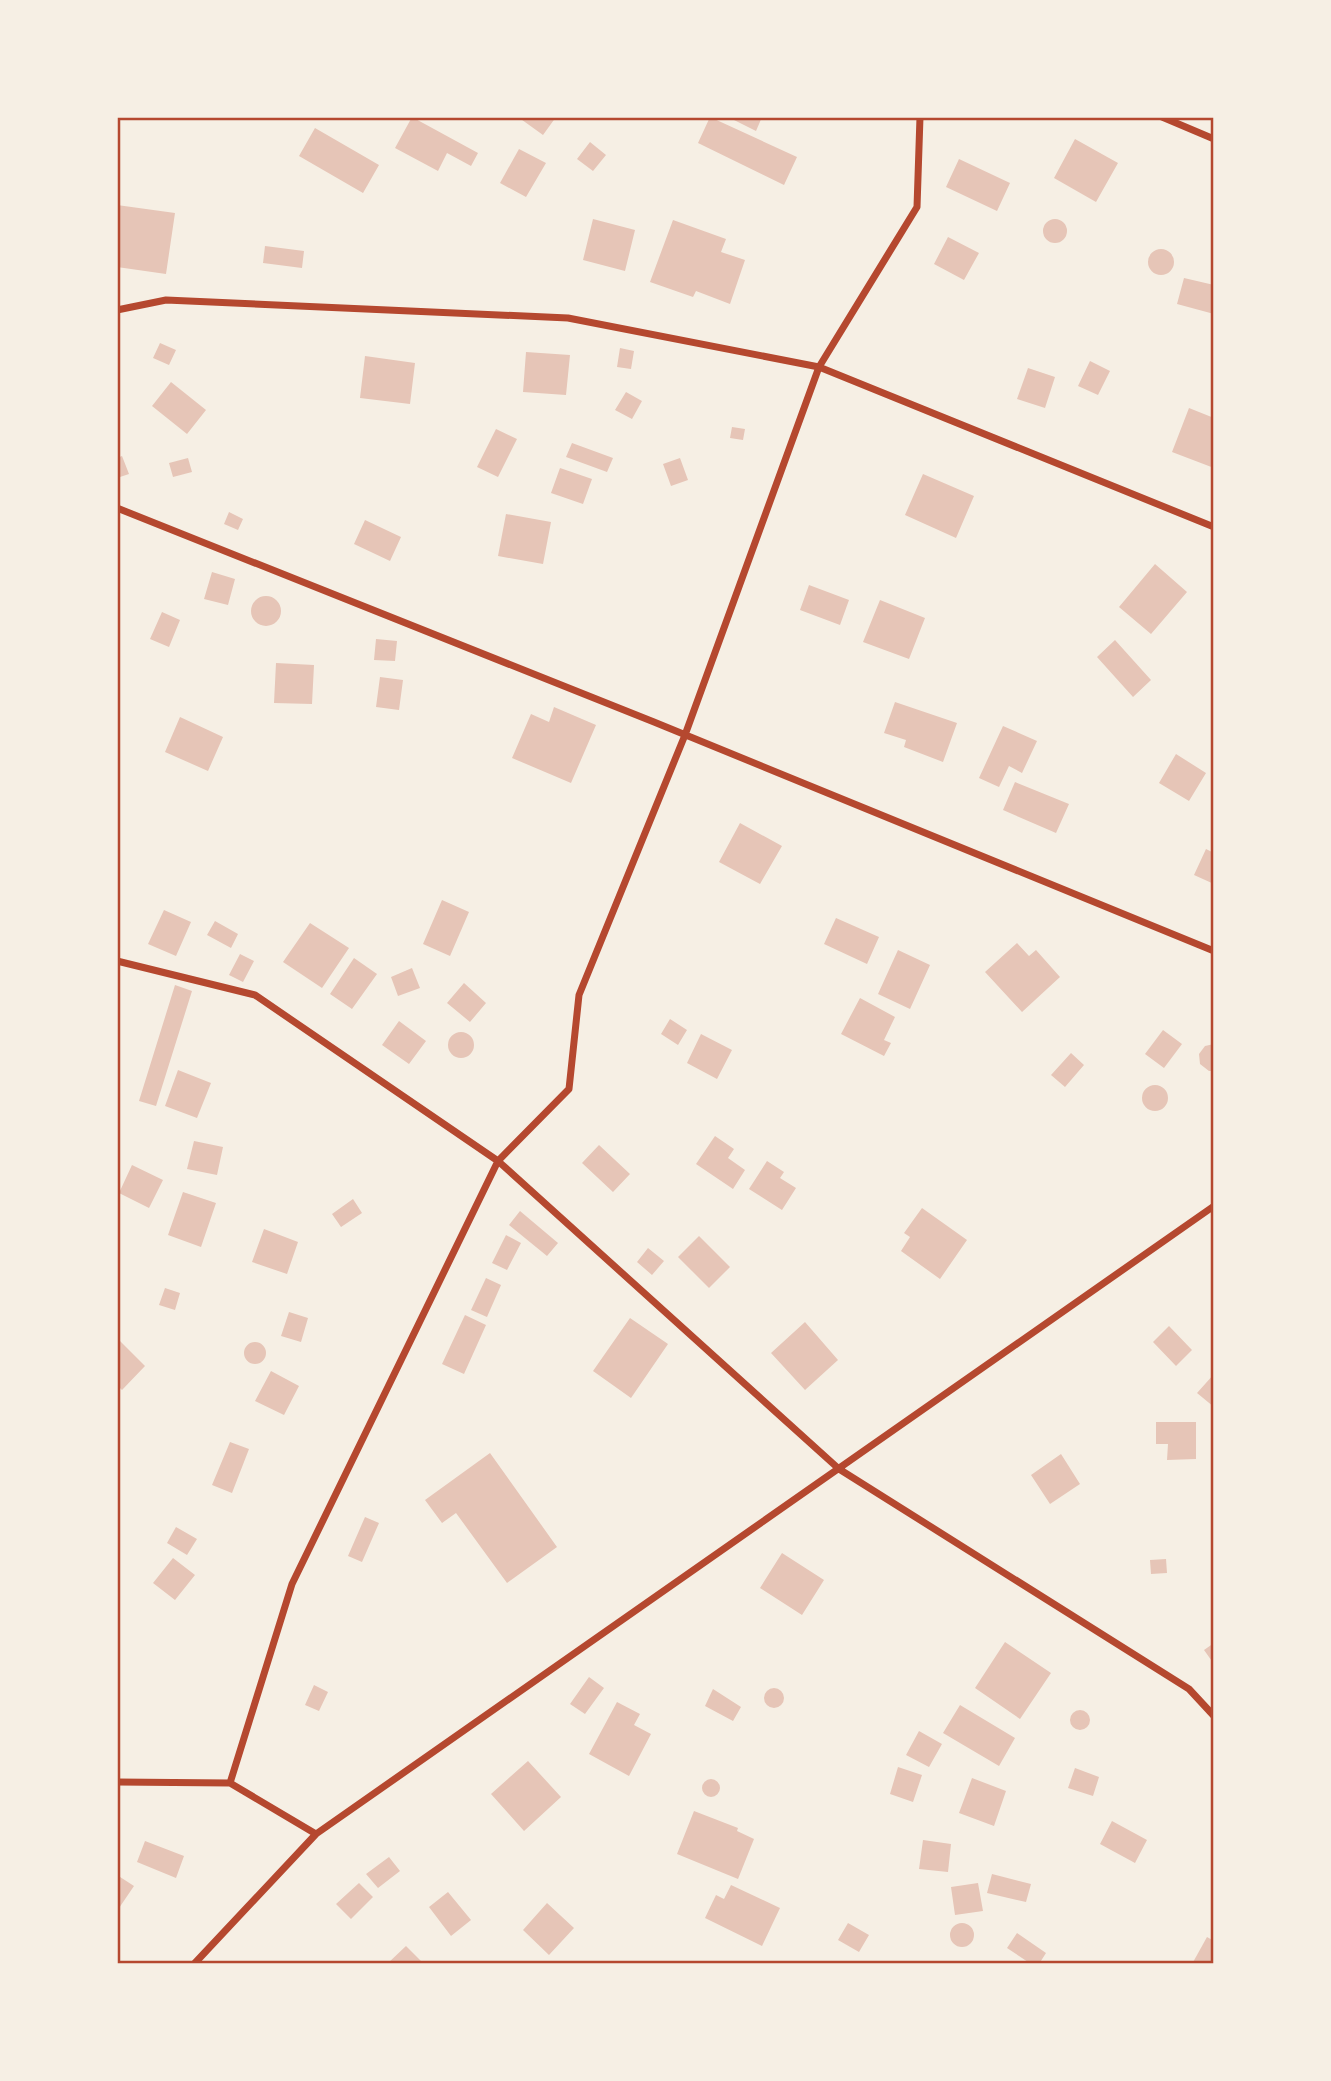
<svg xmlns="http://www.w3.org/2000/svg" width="1331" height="2081" font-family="'Varela Round',sans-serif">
  <rect width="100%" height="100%" fill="#f6efe4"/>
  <path fill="#e6c5b7" d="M412,117L478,153L471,166L447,153L438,171L395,148Z
    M518,117H556L543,135Z
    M710,117L797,157L784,185L698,143Z
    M728,117H762L756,131Z
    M315,128L379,165L363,193L299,156Z
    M1075,139L1118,163L1096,202L1054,178Z
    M590,142L606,155L593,171L577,159Z
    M519,149L546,163L526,197L500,183Z
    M959,159L1010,183L997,211L946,187Z
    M117,205L175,213L166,274L117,267Z
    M593,219L635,230L625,271L583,260Z
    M1043 231a12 12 0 1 1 24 0a12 12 0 1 1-24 0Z
    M673,220L726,239L721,252L745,260L730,304L696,291L693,297L650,282Z
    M948,237L979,253L964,280L934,264Z
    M265,246L304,251L302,268L263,263Z
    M1148 262a13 13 0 1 1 26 0a13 13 0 1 1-26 0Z
    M1184,278L1214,285V314L1177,304Z
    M160,343L176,350L169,365L153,358Z
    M620,348L634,351L631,369L617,367Z
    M526,352L570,355L566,395L523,392Z
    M365,356L415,363L410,404L360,398Z
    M1090,361L1110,371L1098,395L1078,386Z
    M1028,368L1055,377L1045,408L1017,399Z
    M171,382L206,410L187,434L152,406Z
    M626,392L642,401L632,419L615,410Z
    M1189,408L1214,418V468L1172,452Z
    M732,427L745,429L743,440L730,438Z
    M496,429L517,439L498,477L477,467Z
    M572,443L613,458L607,472L566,457Z
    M122,456L129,474L117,478V458Z
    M188,458L192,472L173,477L169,463Z
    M680,458L688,480L671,486L663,464Z
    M560,468L592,479L583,504L551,493Z
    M923,474L974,496L956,538L905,515Z
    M229,512L243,519L238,530L224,524Z
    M506,514L551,522L543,564L498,556Z
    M365,520L401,537L390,561L354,544Z
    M1155,564L1187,592L1151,634L1119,607Z
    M212,572L235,579L228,605L204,599Z
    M809,585L849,600L840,625L800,610Z
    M251 611a15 15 0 1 1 30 0a15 15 0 1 1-30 0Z
    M880,600L925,618L909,659L863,642Z
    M162,612L180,620L169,647L150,639Z
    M376,639L397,641L395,661L374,660Z
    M1115,640L1151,680L1133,697L1097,657Z
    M276,663L314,665L312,704L274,703Z
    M380,677L403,680L399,710L376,707Z
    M895,702L957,723L943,762L904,747L906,740L884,733Z
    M554,707L596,725L571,783L512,758L531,714L549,722Z
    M180,717L223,737L208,771L165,752Z
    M1003,726L1037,741L1022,773L1009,766L999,787L979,778Z
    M1176,754L1206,773L1189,801L1159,783Z
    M1015,782L1069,804L1056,833L1003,810Z
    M740,823L782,846L760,884L719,862Z
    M1206,849L1214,853V884L1194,875Z
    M442,900L469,912L450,956L423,944Z
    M164,910L191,922L176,956L148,944Z
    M836,918L879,937L867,964L824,944Z
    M215,921L238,934L231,948L207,935Z
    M310,923L349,948L322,988L283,962Z
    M1017,943L1029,956L1036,950L1060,977L1022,1012L985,972Z
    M898,950L930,965L910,1009L878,994Z
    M240,954L254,961L243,982L229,975Z
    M354,958L377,974L352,1009L330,994Z
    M412,968L420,988L398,996L391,977Z
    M464,983L486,1003L470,1022L447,1003Z
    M175,985L192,991L156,1106L139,1101Z
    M860,998L895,1017L884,1040L891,1043L884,1056L841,1034Z
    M670,1019L687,1030L678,1045L661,1034Z
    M399,1021L426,1041L409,1064L382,1045Z
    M1163,1030L1182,1044L1164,1068L1145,1054Z
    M448 1045a13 13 0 1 1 26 0a13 13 0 1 1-26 0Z
    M701,1034L732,1050L717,1079L687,1063Z
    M1214,1044V1071H1209L1200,1064L1199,1054L1205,1046Z
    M1071,1053L1084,1065L1065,1087L1051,1075Z
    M178,1070L211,1083L197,1118L165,1106Z
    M1142 1098a13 13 0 1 1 26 0a13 13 0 1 1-26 0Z
    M715,1136L734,1149L728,1158L745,1170L733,1189L696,1164Z
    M194,1141L223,1147L217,1175L187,1169Z
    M599,1145L630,1174L613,1192L582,1163Z
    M767,1161L784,1172L780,1178L796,1188L782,1210L749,1189Z
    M132,1165L163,1180L149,1208L119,1193Z
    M183,1192L216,1203L201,1247L168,1235Z
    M353,1199L362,1213L341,1227L332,1214Z
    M922,1208L967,1240L940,1279L901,1251L910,1237L904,1233Z
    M520,1211L558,1243L547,1256L509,1225Z
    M264,1229L298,1242L287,1274L252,1262Z
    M506,1235L521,1243L507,1270L492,1263Z
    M699,1236L730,1267L709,1288L678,1257Z
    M648,1248L664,1261L652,1275L637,1262Z
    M486,1278L501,1285L487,1317L471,1310Z
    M165,1288L180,1293L175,1310L159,1305Z
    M289,1312L308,1318L301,1342L281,1336Z
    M465,1315L486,1325L464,1374L442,1364Z
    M630,1318L668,1344L631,1398L593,1371Z
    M805,1322L838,1360L805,1390L771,1353Z
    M1169,1326L1192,1350L1176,1366L1153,1342Z
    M119,1340L145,1366L122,1390L117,1385Z
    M244 1353a11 11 0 1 1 22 0a11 11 0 1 1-22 0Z
    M271,1371L299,1386L284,1415L255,1401Z
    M1214,1374V1407L1197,1393Z
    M1156,1422H1196V1459L1167,1460L1168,1444H1156Z
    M230,1442L249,1449L232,1493L212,1485Z
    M490,1453L557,1547L507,1583L456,1513L442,1523L425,1500Z
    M1061,1454L1080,1484L1050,1504L1031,1475Z
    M365,1517L379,1523L362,1562L348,1556Z
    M176,1527L197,1539L187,1555L167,1543Z
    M782,1553L824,1580L802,1615L760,1588Z
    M173,1558L195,1575L175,1600L153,1583Z
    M1166,1559L1167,1573L1151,1574L1150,1560Z
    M1005,1642L1051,1673L1020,1719L975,1688Z
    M1214,1643V1664L1204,1650Z
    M589,1677L604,1688L585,1714L570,1704Z
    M314,1685L328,1692L319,1711L305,1705Z
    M764 1698a10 10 0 1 1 20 0a10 10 0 1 1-20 0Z
    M713,1689L741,1707L733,1721L705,1706Z
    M617,1702L640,1714L634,1725L651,1734L629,1776L589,1754Z
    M960,1705L1015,1738L999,1766L943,1733Z
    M1070 1720a10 10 0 1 1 20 0a10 10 0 1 1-20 0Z
    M919,1731L942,1744L929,1767L906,1755Z
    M528,1761L561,1797L524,1831L491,1794Z
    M898,1767L922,1775L913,1802L890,1794Z
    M1075,1768L1099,1777L1093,1796L1068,1788Z
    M972,1778L1006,1791L994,1826L959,1813Z
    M702 1788a9 9 0 1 1 18 0a9 9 0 1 1-18 0Z
    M694,1811L738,1828L737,1831L754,1839L738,1879L677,1854Z
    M1112,1821L1147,1840L1135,1863L1100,1844Z
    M923,1840L951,1844L948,1872L919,1869Z
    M145,1841L184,1856L176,1878L137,1862Z
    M389,1857L400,1871L378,1888L366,1874Z
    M992,1874L1031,1884L1026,1902L987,1893Z
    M117,1875L134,1886L117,1911Z
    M359,1883L373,1897L351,1919L336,1904Z
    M978,1883L983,1911L955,1915L951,1887Z
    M731,1885L780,1908L762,1946L705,1918L716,1895L724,1899Z
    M448,1892L471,1920L451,1936L429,1907Z
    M547,1903L574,1928L549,1955L523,1930Z
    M848,1923L869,1935L859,1952L838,1940Z
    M950 1935a12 12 0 1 1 24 0a12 12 0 1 1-24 0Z
    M1017,1933L1046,1953L1039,1964H1031L1007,1948Z
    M1207,1937L1214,1941V1964H1192Z
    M406,1946L424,1964H387Z"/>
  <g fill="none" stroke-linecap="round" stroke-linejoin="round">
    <path stroke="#b5482f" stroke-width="7" d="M1162,117L1214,139
      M117,310L166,300L568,318L819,367L1214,527
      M117,508L654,722L1214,951
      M117,961L255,995L498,1161L839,1469L1189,1689L1214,1716
      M117,1782L230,1783L316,1834
      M230,1783L292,1584L498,1161L569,1089L579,995L685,735L819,367L917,207L920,117
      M194,1964L316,1834L1214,1206"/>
  </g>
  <rect width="1331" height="2081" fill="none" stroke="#f6efe4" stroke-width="238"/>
  <rect x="119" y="119" width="1093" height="1843" fill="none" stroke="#b5482f" stroke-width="2.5"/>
</svg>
